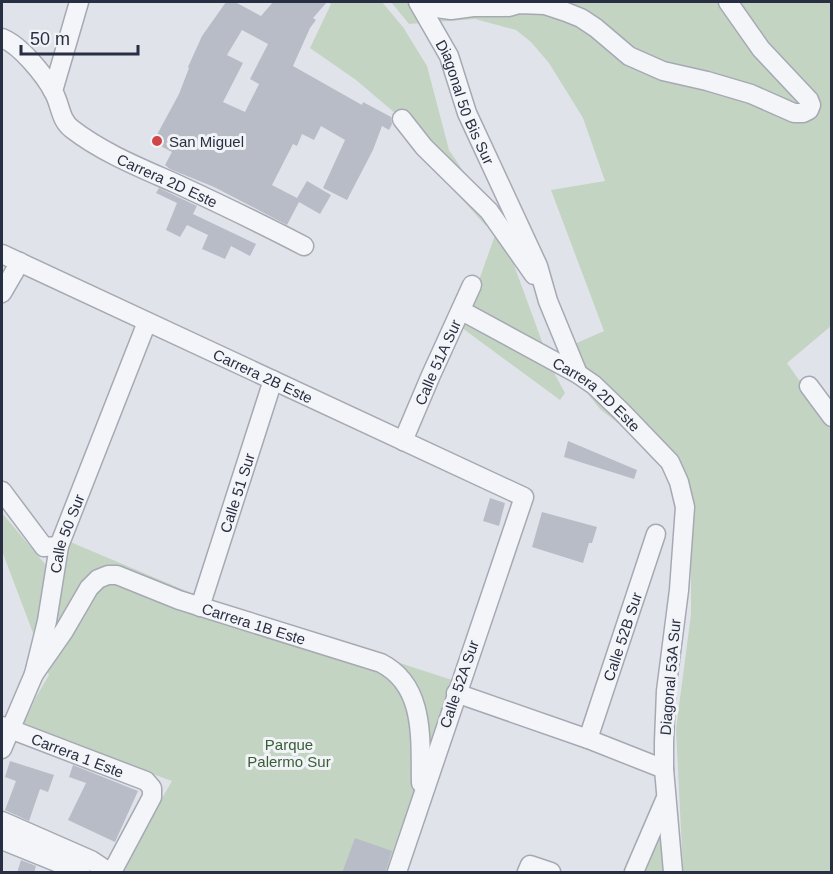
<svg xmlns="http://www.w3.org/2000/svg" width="833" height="874" font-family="Helvetica,sans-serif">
  <rect width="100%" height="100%" fill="#e1e3ea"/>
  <path fill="#c4d4c2" d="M328,2H382L403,27L427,66L449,150L491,212L486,226L414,146L402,119L356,80L310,48L331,4Z
    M391,2H831V326L787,363L831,425V872H683L676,729L691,614V558L686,519L677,488L649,448L600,409L580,384L563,349L604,331L551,190L605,181L583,118L549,63L531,42L516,30L475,19L409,24Z
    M499,224L552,369L565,393L560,400L462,328Z
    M2,513L45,564L61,570L68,541L210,601L455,681L389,872H121L120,870L172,781L22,727L36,697L49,675L2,551Z
    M654,829L665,830L668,872H640Z"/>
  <path fill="#b8bcc7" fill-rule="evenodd" d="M226,2H235L261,16L273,2H327L313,18L316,20L310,28L293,66L362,105L363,102L391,117L392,124L389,130L382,126L373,150L347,200L323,188L345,140L321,126L314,140L302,134L297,146L293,144L272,185L297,198L307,181L331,195L320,214L299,202L287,225L214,187L170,169L165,165L172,152L153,142L179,94L189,68L188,67L202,36ZM242,30L268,44L250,79L259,84L245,112L223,102L243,63L227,55Z
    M159,188L197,206L193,214L256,244L250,256L231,246L225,259L202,249L208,235L187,225L180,237L166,230L177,203L156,193Z
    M568,441L637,470L634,479L564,457Z
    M490,498L505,503L499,526L483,521Z
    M542,512L597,527L592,543H589L583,563L532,547Z
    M10,761L54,775L48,792L40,789L29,821L5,810L16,781L5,777Z
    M73,765L138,791L115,842L68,820L86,783L69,777Z
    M355,838L392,851L385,873H342Z
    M21,860L36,866L34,873H17Z"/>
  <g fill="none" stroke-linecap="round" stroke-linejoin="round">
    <g stroke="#a6a9b4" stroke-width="21">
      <g id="minor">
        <path id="s1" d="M418,2L449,56L467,113L538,266L548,301L578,374"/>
        <path d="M492,2L509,7L519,4L545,5L566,12L581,18L596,28L629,56L663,71L707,81L751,94L794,113H803L809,110L811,105L809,100L761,49L728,2"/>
        <path d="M422,6L451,10L473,7H504"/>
        <path id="s2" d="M2,38C20,45 45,75 54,93C61,106 60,120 72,129C103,153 141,168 177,184C220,204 262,224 304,246"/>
        <path d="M53,91L79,2"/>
        <path d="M402,119L424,147L489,211L534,275"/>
        <path id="s3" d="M2,254L524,497L397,872"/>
        <path d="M2,293L20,262"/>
        <path id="s4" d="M462,311L578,374L594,385L621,411L670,462L679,482L685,507L679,590L666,691L664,742V769L673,872"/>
        <path d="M809,386L832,417"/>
        <path id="s5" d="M403,441L431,375L472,285"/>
        <path d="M2,491L44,547L59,546"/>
        <path id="s6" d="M200,607L273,380"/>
        <path id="s7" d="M34,674L64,631L89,588L98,579L108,575H117L179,600L381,663C426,686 420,740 421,783"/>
        <path d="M456,693L588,739L664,769"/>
        <path id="s8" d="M2,726L146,781L152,788V797L112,872"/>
        <path id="s9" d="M588,739L656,534"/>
        <path id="s10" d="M2,749L34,674L47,621L59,546L147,322"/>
        <path d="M2,821L91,860L109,872"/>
        <path d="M2,840L81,872"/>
        <path d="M527,872L530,865L551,872"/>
        <path d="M634,872L665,800"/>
      </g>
    </g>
    <use href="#minor" stroke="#f4f5f8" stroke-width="18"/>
  </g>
  <circle fill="#d14447" stroke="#f1f3f7" stroke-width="2" cx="157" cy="141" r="6"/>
  <g text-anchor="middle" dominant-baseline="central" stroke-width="6" stroke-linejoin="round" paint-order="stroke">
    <g font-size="15" fill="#292f42" stroke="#f1f3f7">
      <text stroke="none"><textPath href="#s1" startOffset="111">Diagonal 50 Bis Sur</textPath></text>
      <text stroke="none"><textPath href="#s2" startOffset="226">Carrera 2D Este</textPath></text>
      <text stroke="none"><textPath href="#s5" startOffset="86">Calle 51A Sur</textPath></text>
      <text stroke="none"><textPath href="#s3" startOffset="288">Carrera 2B Este</textPath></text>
      <text stroke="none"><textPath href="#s4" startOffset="159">Carrera 2D Este</textPath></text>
      <text stroke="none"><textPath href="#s6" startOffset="120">Calle 51 Sur</textPath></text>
      <text stroke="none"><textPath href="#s10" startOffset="226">Calle 50 Sur</textPath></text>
      <text stroke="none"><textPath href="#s7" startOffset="280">Carrera 1B Este</textPath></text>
      <text stroke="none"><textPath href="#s9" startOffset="108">Calle 52B Sur</textPath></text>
      <text transform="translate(670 677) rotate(-85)">Diagonal 53A Sur</text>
      <text transform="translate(459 684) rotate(-71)">Calle 52A Sur</text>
      <text stroke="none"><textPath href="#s8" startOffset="81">Carrera 1 Este</textPath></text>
    </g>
    <g font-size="15" fill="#292f42" stroke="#f1f3f7" text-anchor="start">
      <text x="169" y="141">San Miguel</text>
    </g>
    <g font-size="15" fill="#385e36" stroke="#f1f3f7">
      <text x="289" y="744">Parque<tspan x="289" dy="17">Palermo Sur</tspan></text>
    </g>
  </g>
  <rect width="833" height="874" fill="none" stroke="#292f42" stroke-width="6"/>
  <path d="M21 45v9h117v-9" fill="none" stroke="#292f42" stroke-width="3"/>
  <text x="30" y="45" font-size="18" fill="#292f42" stroke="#f1f3f7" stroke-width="4.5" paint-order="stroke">50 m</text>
</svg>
